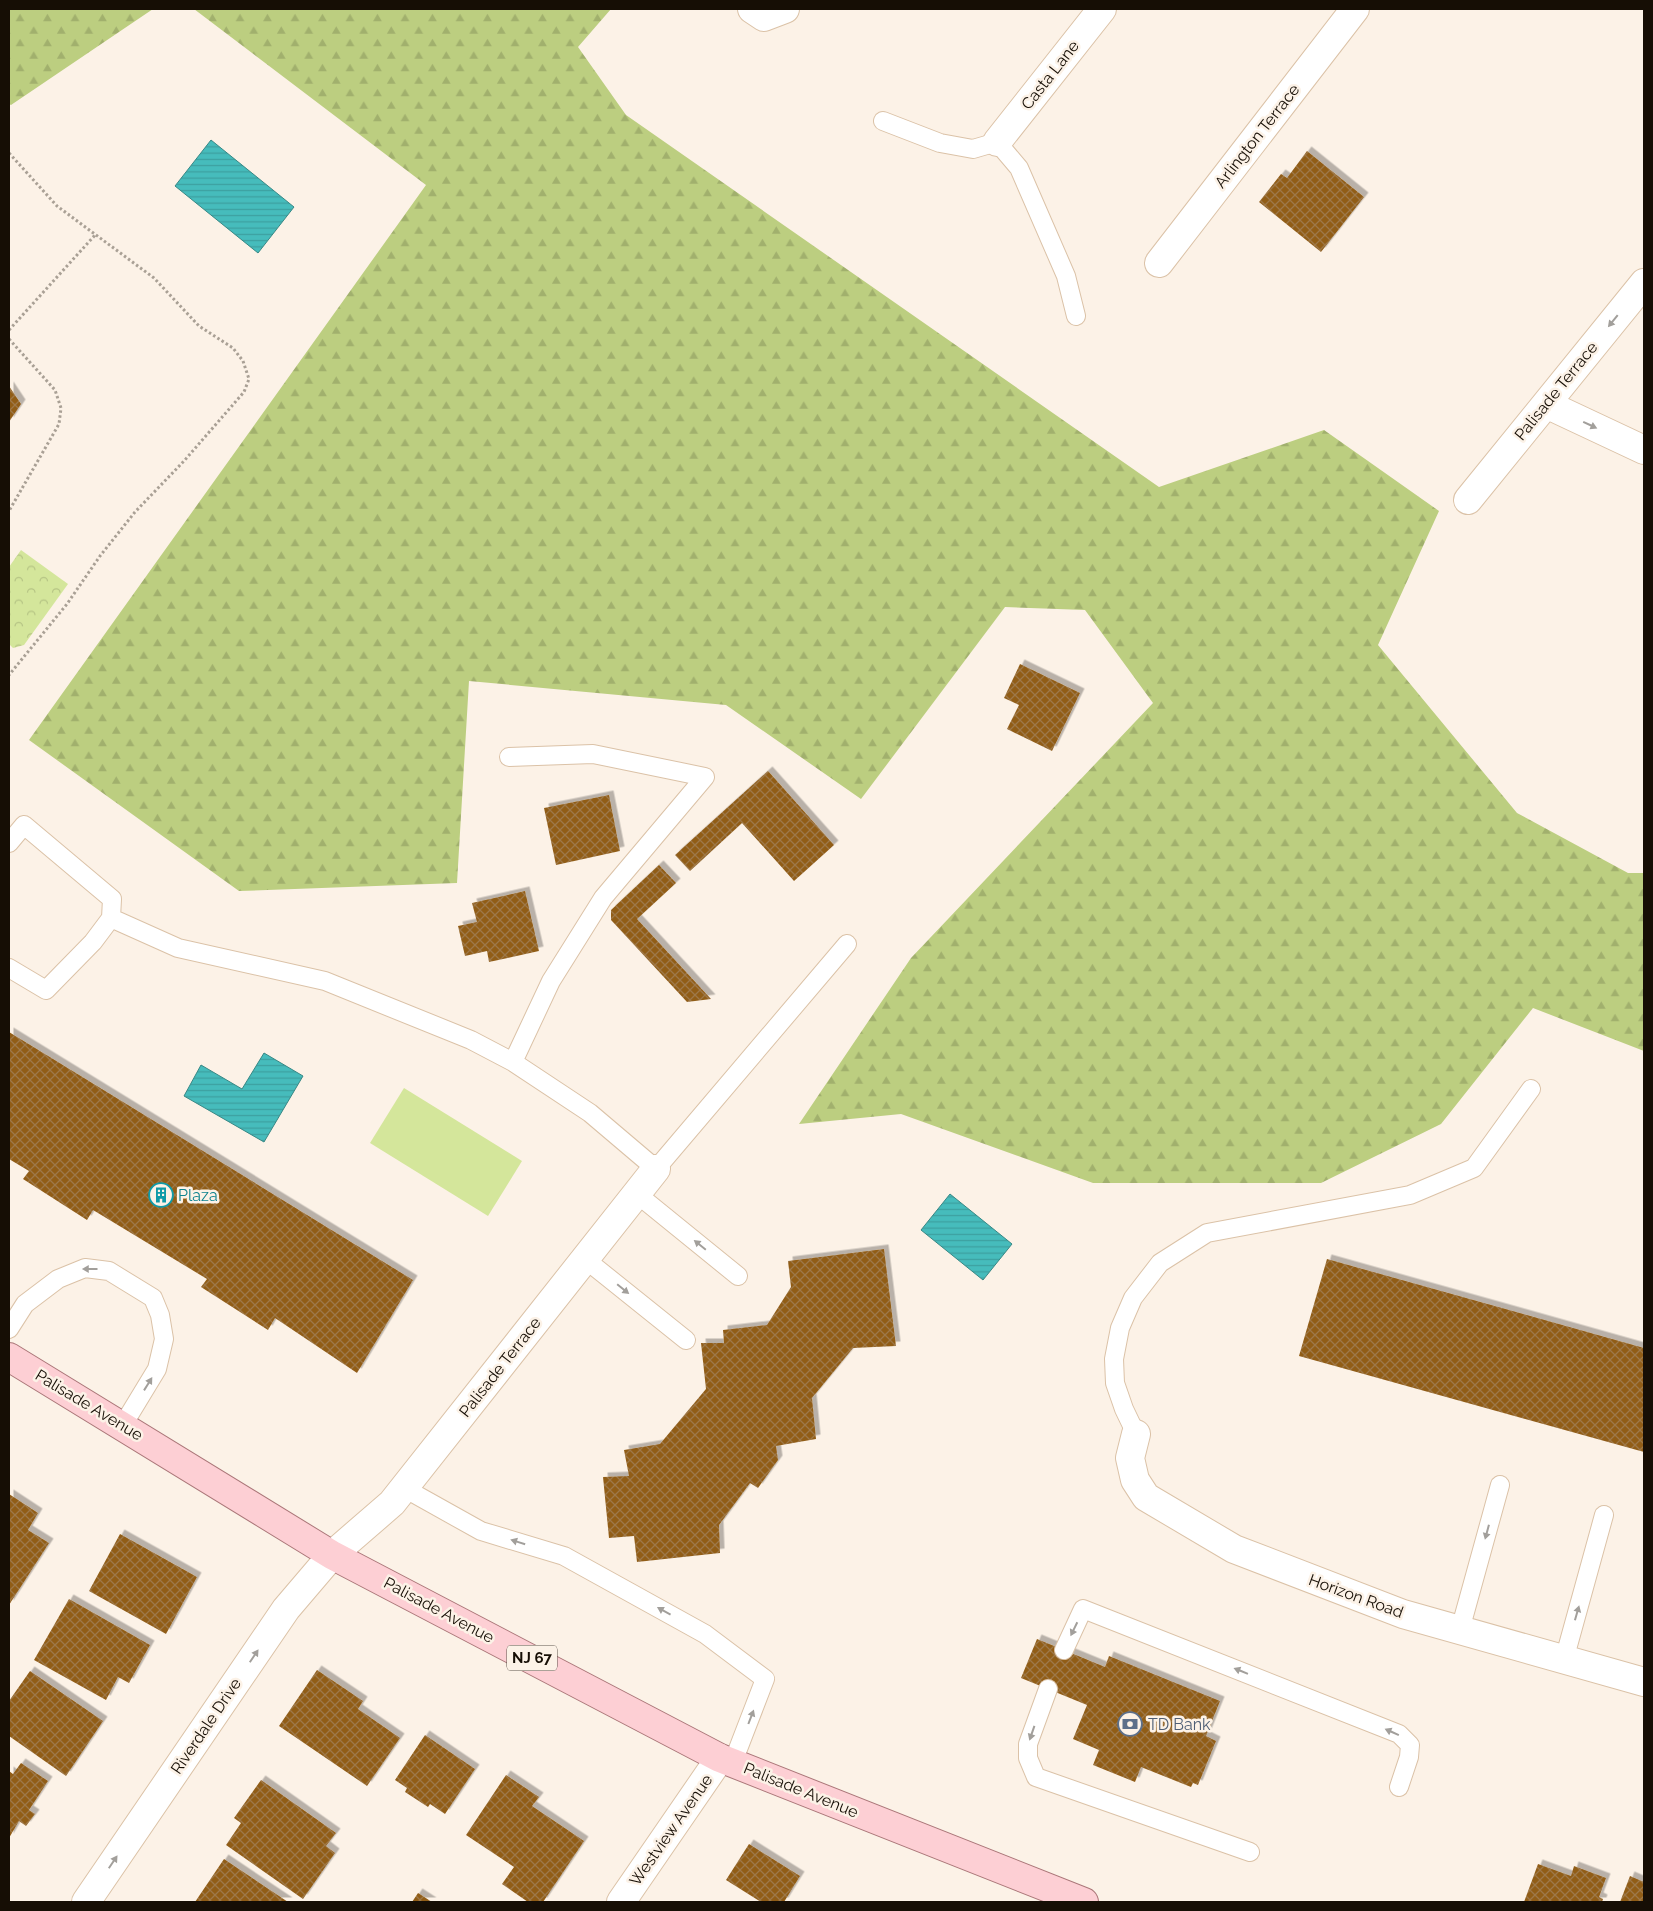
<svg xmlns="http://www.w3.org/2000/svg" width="1653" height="1911" font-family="Raleway,sans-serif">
  <defs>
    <pattern id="forest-firs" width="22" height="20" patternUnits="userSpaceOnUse" patternTransform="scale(1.25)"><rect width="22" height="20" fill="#bcce80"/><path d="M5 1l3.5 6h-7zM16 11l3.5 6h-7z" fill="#a1b06d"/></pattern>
    <pattern id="park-crowns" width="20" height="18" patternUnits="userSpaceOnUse" patternTransform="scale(1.25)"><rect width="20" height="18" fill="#d4e69b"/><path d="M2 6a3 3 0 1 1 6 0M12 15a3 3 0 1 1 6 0" fill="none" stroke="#b5c484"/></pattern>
    <pattern id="water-rules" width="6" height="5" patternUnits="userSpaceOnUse" patternTransform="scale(1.25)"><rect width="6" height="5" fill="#46bcbc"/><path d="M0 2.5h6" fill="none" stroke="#3da0a0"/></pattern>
    <pattern id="building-cross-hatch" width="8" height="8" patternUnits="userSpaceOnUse" patternTransform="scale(1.25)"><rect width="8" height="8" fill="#915d19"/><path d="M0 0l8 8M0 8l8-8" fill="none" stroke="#9d7848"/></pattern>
    <filter id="shadow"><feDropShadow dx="4.5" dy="-4.5" stdDeviation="0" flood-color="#0004"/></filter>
  </defs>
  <rect width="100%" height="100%" fill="#fcf2e7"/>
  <path fill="url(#forest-firs)" d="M9,9H153L11,105L9,104Z
    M194,9H611L578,47L626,115L1159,487L1324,430L1439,511L1378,645L1517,813L1628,873H1644V1051L1533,1008L1441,1124L1321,1183H1093L901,1114L799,1124L911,958L1153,703L1085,610L1005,607L861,799L726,705L469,681L457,883L239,891L29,740L426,185Z"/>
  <path fill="url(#park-crowns)" d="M21,550L68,584L24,645L13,648L9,644V567Z"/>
  <path fill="#d4e69b" d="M404,1088L522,1161L488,1216L370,1143Z"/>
  <path fill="url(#water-rules)" stroke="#388885" d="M211,140L294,207L258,253L175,186Z
    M264,1053L303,1076L264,1142L184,1096L201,1065L242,1089Z
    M950,1194L1012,1244L983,1280L921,1230Z"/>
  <path fill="url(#building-cross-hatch)" filter="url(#shadow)" d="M1307,151L1364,197L1321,252L1259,202L1281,174L1287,178Z
    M9,386L21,404L9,422Z
    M1020,664L1080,693L1052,751L1007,729L1019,705L1004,698Z
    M768,771L834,845L794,881L742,823L690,871L675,855Z
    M609,795L620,851L556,865L544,808Z
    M659,865L676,883L637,919L711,999L687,1002L611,920V910Z
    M525,891L539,951L489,962L487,951L465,956L458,926L477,922L472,903Z
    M9,1032L413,1280L357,1373L275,1318L268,1330L201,1287L207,1279L93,1210L87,1220L23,1179L29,1171L9,1159Z
    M884,1249L896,1346L853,1348L812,1398L816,1439L776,1446L778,1460L758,1488L750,1483L719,1525L720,1553L637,1562L634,1536L609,1538L603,1477L629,1476L624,1450L660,1444L706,1389L701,1343H724L723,1330L767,1325L791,1287L788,1261Z
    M1327,1259L1644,1348V1452L1299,1356Z
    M9,1494L38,1513L28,1530L49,1543L9,1605Z
    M120,1534L197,1577L166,1634L89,1591Z
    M69,1599L150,1645L129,1683L118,1677L106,1700L34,1660Z
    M1037,1639L1105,1667L1109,1656L1220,1701L1206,1736L1216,1741L1198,1785L1193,1783L1191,1787L1141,1767L1135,1782L1093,1765L1099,1750L1073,1739L1087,1705L1021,1678Z
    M317,1670L363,1701L358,1709L400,1738L367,1786L279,1726Z
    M30,1671L103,1721L66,1776L9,1736V1701Z
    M425,1735L475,1769L445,1814L430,1804L428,1807L405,1792L407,1788L395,1780Z
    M21,1763L48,1781L29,1810L35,1814L26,1826L19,1821L9,1838V1771L13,1774Z
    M506,1775L539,1797L532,1806L584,1841L543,1902H528L502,1884L514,1867L466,1835Z
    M261,1780L336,1833L326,1846L335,1853L303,1899L226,1845L241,1823L234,1818Z
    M749,1844L800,1876L784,1902H761L726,1880Z
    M224,1859L288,1902H195Z
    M1538,1864L1571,1876L1574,1866L1606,1878L1599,1897L1603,1899L1602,1902H1524Z
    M1630,1876L1644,1882V1902H1620Z
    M418,1893L432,1902H412Z"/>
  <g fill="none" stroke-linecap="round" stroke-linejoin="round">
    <g stroke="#dbc2a7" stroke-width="20">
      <path id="service" d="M883,121L940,143L973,149L997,142L1019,168L1066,276L1076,316
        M509,757L593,754L705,777L603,898L551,981L513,1062L590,1113L656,1169L847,944
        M9,843L24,825L112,899L111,918L93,942L46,990L9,968
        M111,918L178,948L325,981L471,1040L513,1062
        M637,1194L738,1276
        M585,1259L686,1340
        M9,1329L25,1304L58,1279L85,1268L109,1271L153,1298L160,1315L164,1339L157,1369L123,1425
        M1136,1434L1124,1409L1115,1383L1114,1359L1120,1328L1133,1298L1160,1263L1207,1233L1410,1195L1474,1168L1531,1089
        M404,1488L481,1531L564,1556L705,1634L765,1679L733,1762
        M1460,1630L1500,1485
        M1064,1650L1083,1609L1399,1734L1410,1745L1409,1757L1399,1787
        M1564,1660L1604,1515
        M1048,1689L1028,1744V1758L1036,1777L1250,1852"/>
    </g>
    <g stroke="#dbc2a7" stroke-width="30">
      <path id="minor" d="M752,9L764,17L785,9
        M997,142L1102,9
        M1159,263L1355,9
        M1546,404L1644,450
        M1468,500L1644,283
        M1136,1434L1130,1458L1135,1480L1146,1497L1234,1549L1403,1614L1644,1682
        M86,1902L286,1609L332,1555L392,1503L656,1169
        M621,1902L720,1758"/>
    </g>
    <g stroke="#ab7779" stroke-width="30">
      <path id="primary" d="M9,1357L332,1555L720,1758L1084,1902"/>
    </g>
    <path stroke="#a9a095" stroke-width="3" stroke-dasharray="2.5 2.5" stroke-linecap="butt" d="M9,153L57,206L154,278L199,326L233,348L243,361L249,379L244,392L184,461L135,512L100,556L67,604L9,675
      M9,330L96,234
      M9,339L55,390L61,408L59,424L9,511"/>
    <use href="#service" stroke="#fff" stroke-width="18"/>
    <use href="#minor" stroke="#fff" stroke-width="28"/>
    <use href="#primary" stroke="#fdcfd4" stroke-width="28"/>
  </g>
  <defs><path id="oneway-solid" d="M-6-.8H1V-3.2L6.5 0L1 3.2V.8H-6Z" transform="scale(1.25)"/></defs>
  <g fill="#a29f9b">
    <use href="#oneway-solid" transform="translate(1613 321) rotate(129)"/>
    <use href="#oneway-solid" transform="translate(1590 425) rotate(25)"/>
    <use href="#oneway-solid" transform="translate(700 1245) rotate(-141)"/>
    <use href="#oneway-solid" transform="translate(90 1269) rotate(180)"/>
    <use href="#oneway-solid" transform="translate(623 1289) rotate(39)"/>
    <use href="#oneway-solid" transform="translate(148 1384) rotate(-58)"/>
    <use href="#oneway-solid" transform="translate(1487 1532) rotate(105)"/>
    <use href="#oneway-solid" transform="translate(518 1542) rotate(-163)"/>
    <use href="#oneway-solid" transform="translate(664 1611) rotate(-151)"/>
    <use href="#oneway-solid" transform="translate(1577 1613) rotate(-74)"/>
    <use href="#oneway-solid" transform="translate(1074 1629) rotate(116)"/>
    <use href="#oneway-solid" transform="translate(254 1656) rotate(-56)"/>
    <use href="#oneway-solid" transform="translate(1241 1671) rotate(-158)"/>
    <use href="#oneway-solid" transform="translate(751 1717) rotate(-69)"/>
    <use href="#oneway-solid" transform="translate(1392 1732) rotate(-156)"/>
    <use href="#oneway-solid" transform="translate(1032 1733) rotate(109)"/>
    <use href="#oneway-solid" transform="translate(113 1862) rotate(-56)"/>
  </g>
  <defs>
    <g id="building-ring" transform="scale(1.25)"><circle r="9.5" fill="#fcf2e7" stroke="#0f9aa8" stroke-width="1.5"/><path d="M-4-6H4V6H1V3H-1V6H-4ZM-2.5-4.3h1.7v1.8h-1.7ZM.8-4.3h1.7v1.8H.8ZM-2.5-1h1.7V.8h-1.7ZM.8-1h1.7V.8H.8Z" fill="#0f9aa8"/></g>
    <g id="bank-ring" transform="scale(1.25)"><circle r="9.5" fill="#fcf2e7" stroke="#5c6f8a" stroke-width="1.5"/><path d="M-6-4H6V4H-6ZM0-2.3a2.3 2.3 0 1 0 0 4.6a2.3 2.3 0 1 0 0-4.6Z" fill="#5c6f8a"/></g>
  </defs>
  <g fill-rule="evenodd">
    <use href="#building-ring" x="161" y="1195"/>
    <use href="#bank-ring" x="1130" y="1724"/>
  </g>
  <g text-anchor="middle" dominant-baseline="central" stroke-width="5" stroke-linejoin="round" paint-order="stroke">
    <rect fill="#fcf2e7" stroke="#5b5249" stroke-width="1" x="507" y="1645.5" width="50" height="25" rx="4"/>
    <g font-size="15" font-weight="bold" fill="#160e05">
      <text x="532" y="1658">NJ 67</text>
    </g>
    <g font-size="16" fill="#160e05" stroke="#fcf2e7">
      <text transform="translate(1050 75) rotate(-52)">Casta Lane</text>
      <text transform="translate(1257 136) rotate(-52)">Arlington Terrace</text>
      <text transform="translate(1556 391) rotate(-51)">Palisade Terrace</text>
      <text transform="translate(500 1367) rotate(-52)">Palisade Terrace</text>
      <text transform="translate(89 1405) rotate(31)">Palisade Avenue</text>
      <text transform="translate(1356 1596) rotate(20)">Horizon Road</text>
      <text transform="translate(439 1610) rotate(28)">Palisade Avenue</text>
      <text transform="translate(206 1726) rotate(-56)">Riverdale Drive</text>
      <text transform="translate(801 1790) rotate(22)">Palisade Avenue</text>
      <text transform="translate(671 1830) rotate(-55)">Westview Avenue</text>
    </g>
    <g font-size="16" fill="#0d838f" stroke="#fcf2e7" text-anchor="start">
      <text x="178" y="1195">Plaza</text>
    </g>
    <g font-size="16" fill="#4e5e75" stroke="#fcf2e7" text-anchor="start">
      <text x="1148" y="1724">TD Bank</text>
    </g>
  </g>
  <rect width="1653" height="1911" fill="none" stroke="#160e05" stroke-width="20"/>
</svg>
